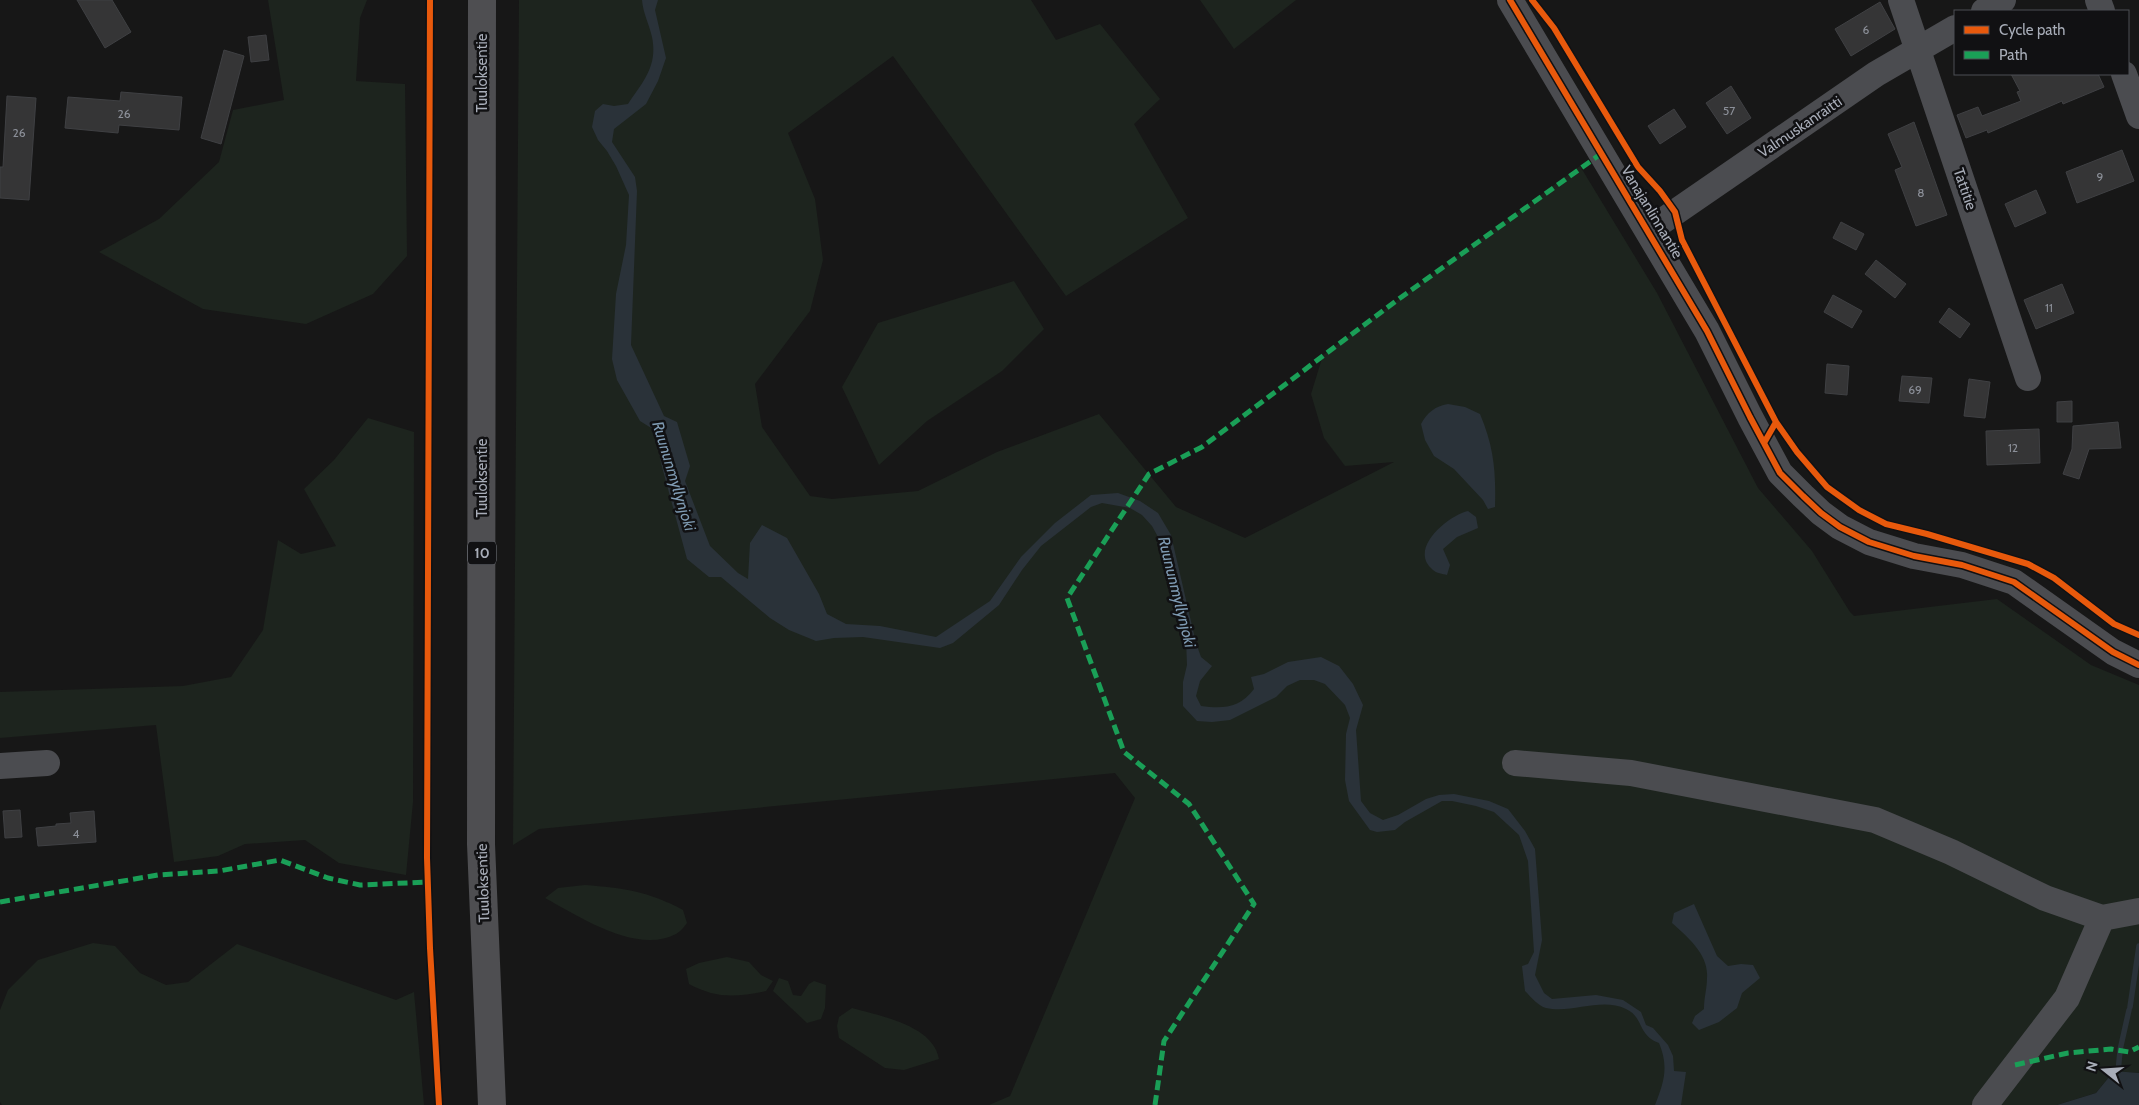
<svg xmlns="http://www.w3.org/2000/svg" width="2139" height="1105" font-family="Cabin,sans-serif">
  <rect width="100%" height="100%" fill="#171717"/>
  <path fill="#1d241e" d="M268,0H367L360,18L356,81L405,84L407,256L373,294L306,324L203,309L99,252L159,219L219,162L233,110L284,100Z
    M519,0H1031L1056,40L1100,24L1160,99L1134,124L1188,218L1066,296L893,56L788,133L815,199L823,260L810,311L755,384L762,427L810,496L832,499L918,491L997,452L1099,414L1176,507L1245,538L1394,462L1345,466L1324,438L1311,394L1323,355L1580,166L1657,293L1758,488L1812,551L1850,612L1854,616L1997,599L2091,665L2139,685V1073L2114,1071L2096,1093L2057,1105H989L1010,1096L1135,798L1115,773L539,829L513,845Z
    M1200,0H1296L1234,49Z
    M1014,281L1044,329L1002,371L927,421L879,465L842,387L878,323Z
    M368,418L414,432L413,802L406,875L339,863L305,840L245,844L218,856L174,862L156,725L0,738V692L183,686L231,677L263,630L278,540L301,554L336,546L304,489L334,460Z
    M585,885C623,888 648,891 683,910L687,923C684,927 680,932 676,934C637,955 578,916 545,898L558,888Z
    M93,943L115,946L140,973L166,985L188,982L237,944L396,1000L414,992L424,1105H2L0,1102V1010L8,990L38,960Z
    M727,957L749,962L761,975L773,981L766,991C736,997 717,999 689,984L686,969L699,963Z
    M779,978L788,981L793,995L801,996L809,984L814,981L826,985L825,1008L821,1019L807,1023L773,991Z
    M852,1008C880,1016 933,1025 939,1059L904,1070L885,1068L839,1038L837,1026L839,1017Z"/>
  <path fill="#2a3239" d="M642,0H658L655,10L666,58L658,81L646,104L614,129L612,142L635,177L637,191L631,345L664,416L677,422L690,466L685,481L710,546L738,573L748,579L750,543L762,525L787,538L819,594L827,614L846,624L880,626L936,637L990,601L1021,557L1055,523L1091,495L1118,493L1140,501L1158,513L1171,535L1196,643L1201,657L1212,666L1200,681L1196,696L1201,706C1223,709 1240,708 1254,689L1251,677L1264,674L1288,662L1321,657L1339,666L1353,684L1363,705L1356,730L1361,801L1370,813L1383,820L1398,815L1426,799L1439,795L1454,794L1489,801L1508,809L1525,831L1535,849L1542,940L1535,975L1544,993L1552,999L1596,995L1623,1000L1641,1012L1646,1025L1653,1028L1668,1045L1673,1056L1674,1071L1686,1072L1681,1105H1655C1664,1082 1669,1067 1659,1043C1637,1035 1644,1017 1626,1009C1601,997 1572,1014 1546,1008C1538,1006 1531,997 1525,991L1522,966L1528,964L1534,952L1528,861L1519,835L1494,812L1476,806L1452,801H1442L1405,822L1395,830L1377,832L1370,830L1349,801L1345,780L1346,734L1350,718L1345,705L1325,684L1314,680H1300L1287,686L1276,697L1230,720L1212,722L1197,721L1183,706V682L1187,665L1186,639L1168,576L1163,546L1152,526L1142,515L1130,508L1102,503L1091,507L1041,546L1022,570L999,605L953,643L940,648L863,637L834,638L816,641L789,630L770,618L721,577H709L687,559L661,463L656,431L640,421L617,380L612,359L616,294L626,245L629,195L616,166L607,151L598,140L592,127L595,111L603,104L614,106L628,104C643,82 658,66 652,37C649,24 643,13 642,0Z
    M1448,404L1465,407L1480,414C1494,447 1496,472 1495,507L1488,509L1483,500L1454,469L1434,456L1425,440L1421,424C1427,413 1435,406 1448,404Z
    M1468,511L1476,517L1478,528L1457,537L1443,549L1450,565L1447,575C1443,574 1436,573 1433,570C1407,549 1449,515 1468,511Z
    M1694,904L1717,956L1728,966L1741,964L1753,965L1760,978L1742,993L1737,1008L1719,1022L1699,1030L1692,1023L1695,1016L1704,1009C1704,997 1707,989 1707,978C1709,955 1688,937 1672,923L1674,913Z
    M2114,1071L2139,1073V1105H2057L2096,1093Z"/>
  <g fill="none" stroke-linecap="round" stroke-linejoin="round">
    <path stroke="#2a3239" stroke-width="5.5" d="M2130,1007L2139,946
      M2120,1050L2129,1010
      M2118,1072L2120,1051"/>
  </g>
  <path fill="#353536" stroke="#3f4043" d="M77,0H112L131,32L105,48Z
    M1880,2L1895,29L1851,56L1835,29Z
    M266,35L269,60L251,62L248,37Z
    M224,50L244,56L221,144L201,138Z
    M2011,74H2098L2104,87L2063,104L2062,101L1988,133L1987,130L1966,138L1957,115L1978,107L1982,116L2021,101L2017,92L2020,91Z
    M1731,86L1751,118L1727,134L1706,103Z
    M121,92L182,97L179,130L119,125L118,133L65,128L68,97L120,101Z
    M7,96L36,98L29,200L0,198V167H3Z
    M1674,109L1686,127L1660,144L1648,126Z
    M1914,122L1947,215L1916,226L1895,170L1902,167L1888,134Z
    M2122,150L2134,181L2077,203L2066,172Z
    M2036,190L2046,213L2015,227L2005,204Z
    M1841,222L1864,234L1856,250L1833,238Z
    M1876,260L1906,284L1895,298L1865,274Z
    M2062,284L2074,313L2036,329L2024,300Z
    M1833,295L1862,311L1852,328L1824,312Z
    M1949,308L1970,324L1960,338L1939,322Z
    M1827,364L1849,366L1847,395L1825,393Z
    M1902,376L1932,378L1929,403L1899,401Z
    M1969,379L1990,382L1985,418L1964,416Z
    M2072,401V422H2057V402Z
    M2118,422L2121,448L2089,449L2079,479L2063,474L2072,449L2073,426Z
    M2039,429L2040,463L1987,465L1986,431Z
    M20,810L22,837L5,838L3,811Z
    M94,811L96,842L38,846L36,828L56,826V824L71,823L70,813Z"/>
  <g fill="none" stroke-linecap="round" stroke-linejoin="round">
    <path stroke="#4b4c50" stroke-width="26" d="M1510,0L1707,331L1750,417L1780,473L1803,496L1821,513L1840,527L1869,542L1914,556L1962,565L2014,582L2113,652L2139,665
      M1901,0L2028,378
      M2098,0L2102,11
      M1984,11L2003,0
      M2124,74L2139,116
      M1648,231L1876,74L1955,28
      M1515,763L1631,773L1875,820L1951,852L2045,898L2102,918L2139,911
      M0,766L47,763
      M1985,1105L2067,998L2102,918"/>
    <path stroke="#4e4e51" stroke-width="28" d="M482,0L481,844L492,1105"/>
    <path stroke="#1a9f57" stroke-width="5" stroke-dasharray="10 5" stroke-linecap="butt" d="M0,902L158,875L219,871L280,860L328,878L360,885L428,882
      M2015,1065L2068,1053L2111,1049L2129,1052L2139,1047
      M1155,1105L1164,1041L1254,904L1189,804L1124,752L1067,598L1149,474L1202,447L1396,301L1602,153"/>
    <g stroke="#111113" stroke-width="9">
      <path id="cycleway" d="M430,0L427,858L430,948L439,1105
        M1510,0L1707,331L1750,417L1780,473L1803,496L1821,513L1840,527L1869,542L1914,556L1962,565L2014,582L2113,652L2139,665
        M1532,0L1554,28L1638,167L1660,191L1675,212L1682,240L1776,422L1764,443
        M1776,422L1797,452L1827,487L1859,510L1886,524L1927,534L2028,564L2054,578L2114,624L2139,635"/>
    </g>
    <use href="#cycleway" stroke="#e8590c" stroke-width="6"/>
  </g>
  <g text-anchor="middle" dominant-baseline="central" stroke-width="5" stroke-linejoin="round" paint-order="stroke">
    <g font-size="12" fill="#8b8f98">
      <text x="1866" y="29">6</text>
      <text x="1729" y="110">57</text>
      <text x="124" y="113">26</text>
      <text x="19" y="132">26</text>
      <text x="2100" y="176">9</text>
      <text x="1921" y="192">8</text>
      <text x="2049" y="307">11</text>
      <text x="1915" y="389">69</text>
      <text x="2013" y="447">12</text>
      <text x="76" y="833">4</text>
    </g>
    <rect fill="#111113" stroke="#7b7e86" stroke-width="1" x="468" y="541.5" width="28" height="23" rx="4"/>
    <g font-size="14" font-weight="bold" fill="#a8adb8">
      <text x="482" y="553">10</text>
    </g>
    <g font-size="15" fill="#a8adb8" stroke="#111113">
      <text transform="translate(482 73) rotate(-90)">Tuuloksentie</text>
      <text transform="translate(1800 127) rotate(-34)">Valmuskanraitti</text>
      <text transform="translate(1965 189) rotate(71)">Tattitie</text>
      <text transform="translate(1652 212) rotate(59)">Vanajanlinnantie</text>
      <text transform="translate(482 478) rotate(-90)">Tuuloksentie</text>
      <text transform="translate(483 883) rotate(-92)">Tuuloksentie</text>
    </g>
    <g font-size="16" font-style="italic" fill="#7f9bb3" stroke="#111113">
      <text transform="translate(674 476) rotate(73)">Ruununmyllynjoki</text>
      <text transform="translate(1177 592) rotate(76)">Ruununmyllynjoki</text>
    </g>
  </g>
  <rect x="1954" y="10" width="175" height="65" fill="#111113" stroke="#4d4f55"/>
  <rect x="1964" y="26" width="25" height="8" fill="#e8590c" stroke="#4d4f55"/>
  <text x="1999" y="35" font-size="15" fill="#a8adb8">Cycle path</text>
  <rect x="1964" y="51" width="25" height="8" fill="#1a9f57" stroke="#4d4f55"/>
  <text x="1999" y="60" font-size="15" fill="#a8adb8">Path</text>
  <g transform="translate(2104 1070) rotate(287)" stroke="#111113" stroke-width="4" paint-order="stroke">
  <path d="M0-4L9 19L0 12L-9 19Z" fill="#a8adb8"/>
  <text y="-8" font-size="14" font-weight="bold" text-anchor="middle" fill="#a8adb8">N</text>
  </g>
</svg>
